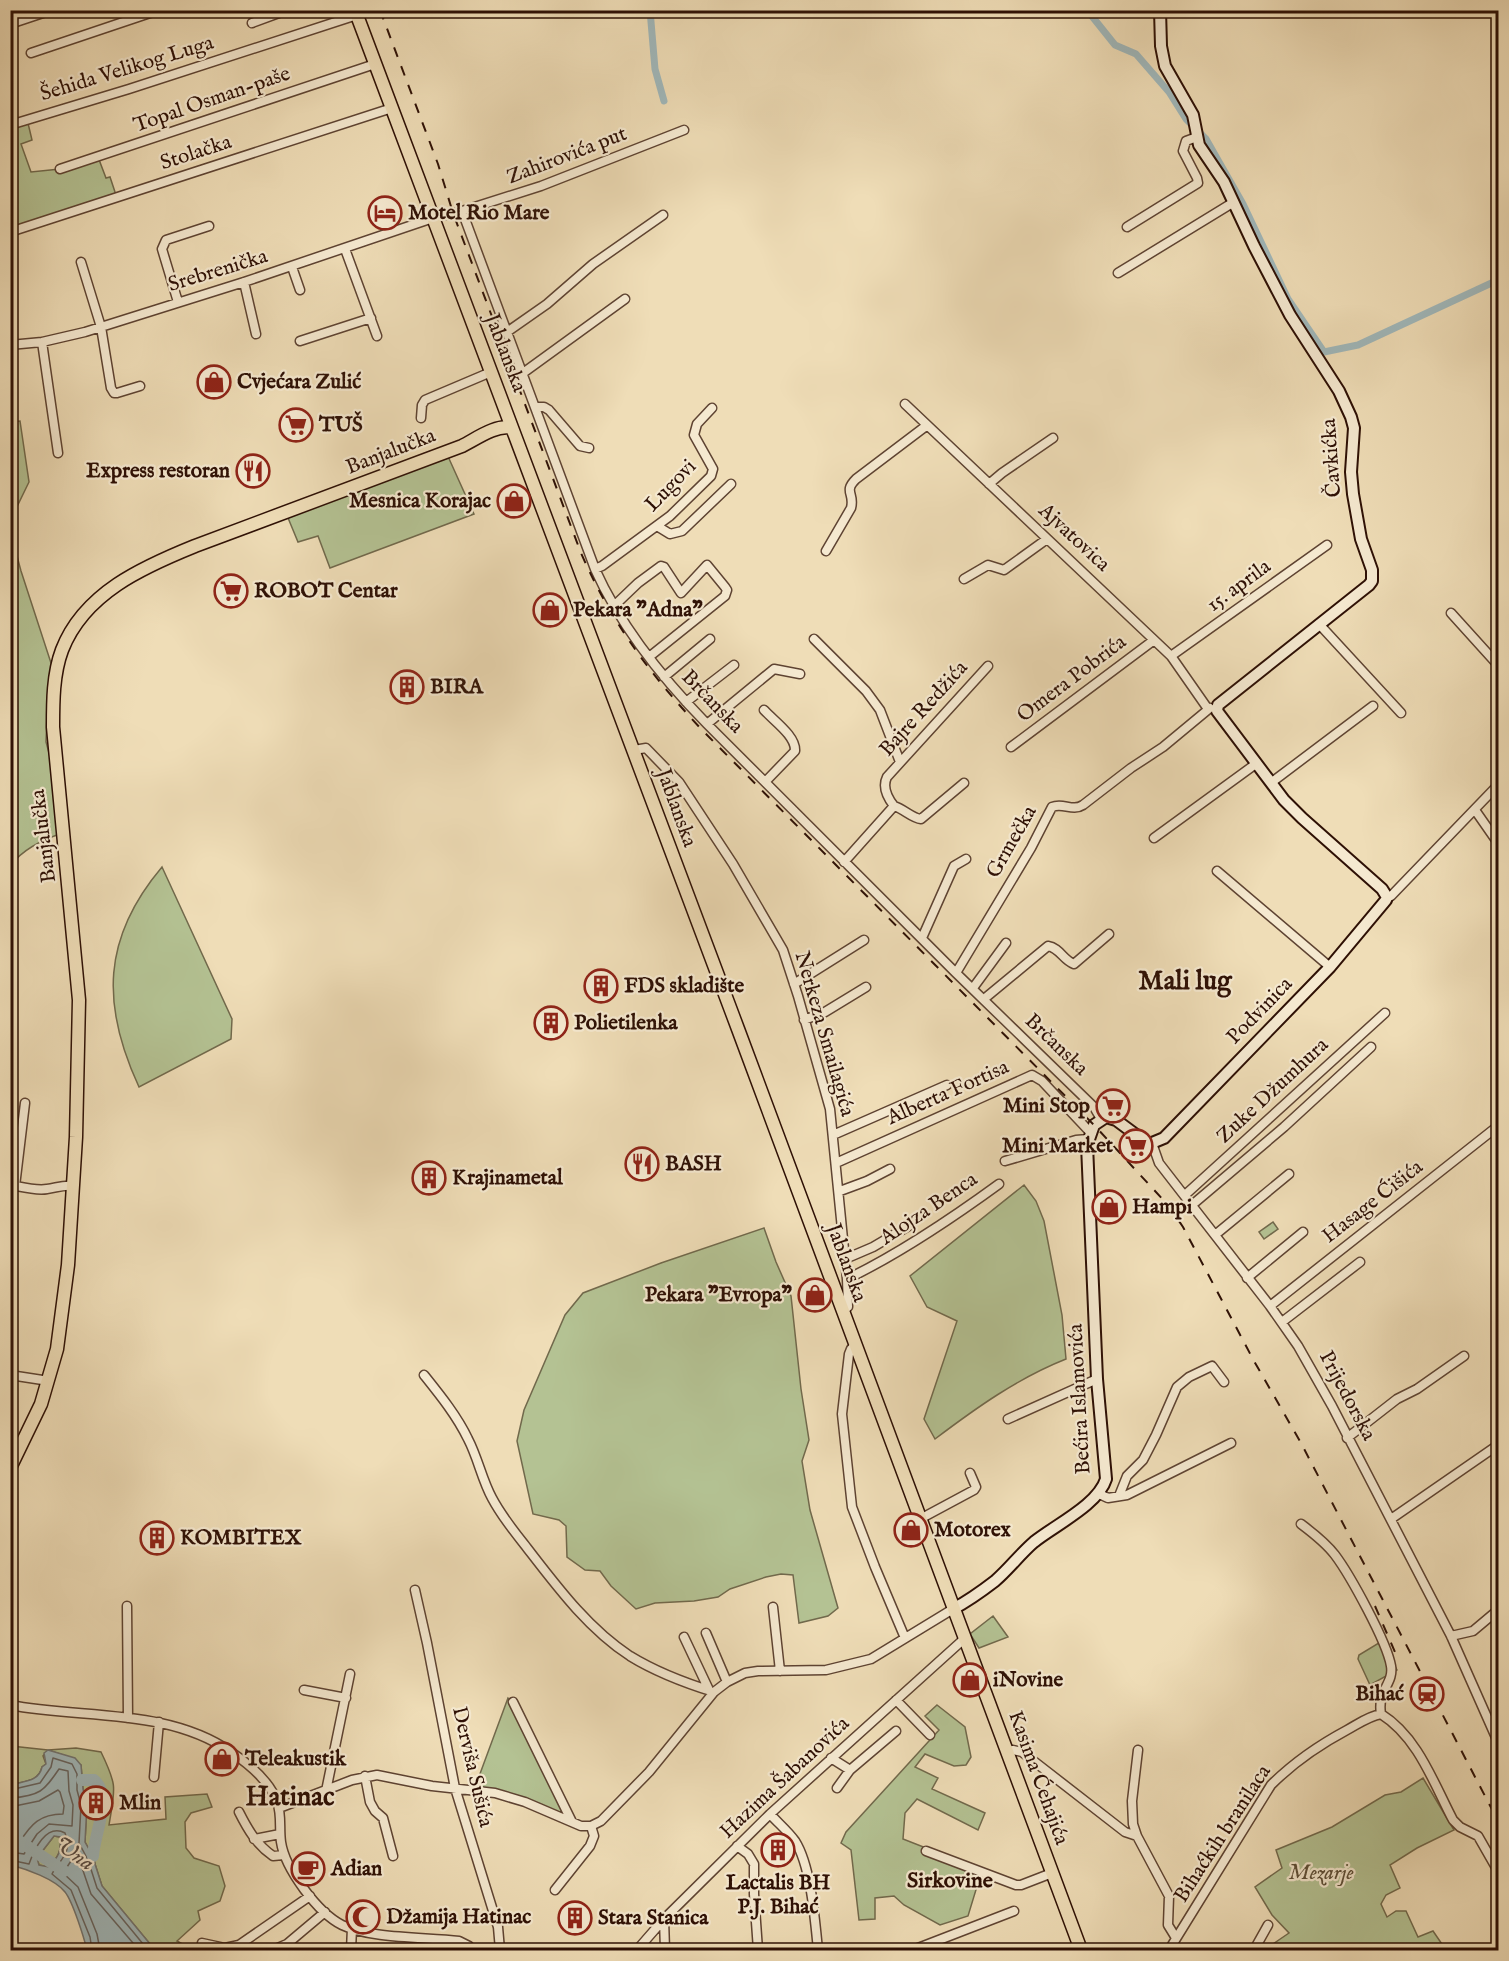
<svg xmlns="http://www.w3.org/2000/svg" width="1509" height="1961" font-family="'IM FELL English',serif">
  <rect width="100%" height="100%" fill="#efddb7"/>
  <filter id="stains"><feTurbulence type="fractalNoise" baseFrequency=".00333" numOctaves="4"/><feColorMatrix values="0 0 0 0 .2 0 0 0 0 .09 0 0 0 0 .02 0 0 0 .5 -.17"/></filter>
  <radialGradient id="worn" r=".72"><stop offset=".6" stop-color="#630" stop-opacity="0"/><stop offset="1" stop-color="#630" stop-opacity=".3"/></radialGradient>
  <path fill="#b4c293" stroke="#71694c" stroke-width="1.5" d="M27,119L32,140L21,144L31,172L60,169L98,157L106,178L110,177L117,198L11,232L10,125Z
    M20,421L29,482L11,519L14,545L21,571L52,666L48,687L46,742L58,786L63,833C44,839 24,848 11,865L10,422Z
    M446,452L474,514L330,568L318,536L298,542L286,513Z
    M162,867L232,1019L231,1039L139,1087C101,1005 102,938 162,867Z
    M1024,1185L1036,1201L1044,1221L1062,1315L1066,1359C1018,1378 976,1408 935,1439L924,1419L957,1321L927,1307L910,1276Z
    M1273,1222L1278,1229L1264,1239L1259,1232Z
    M764,1228L776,1262L791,1296L801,1389L809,1440L802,1461L810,1510L838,1608L828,1616L799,1623L793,1575L781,1574L766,1577L730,1589L718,1597L694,1601L655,1603L636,1609L611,1586L600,1571L585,1570L567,1557L566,1526L559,1520L533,1514L517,1441L524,1410L565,1315L583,1293L661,1263Z
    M993,1616L1008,1637L979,1648L970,1634Z
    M1382,1641L1397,1670L1370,1685L1358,1659L1359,1655Z
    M508,1698L513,1702L572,1822L548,1811L474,1790Z
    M937,1705L965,1727L971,1757L966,1765L954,1766L925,1754L915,1767L938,1778L932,1789L985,1813L978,1830L917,1799L905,1813L903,1839L982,1870L968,1916L940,1925L904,1905L894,1896L875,1898V1919L859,1920L851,1850L841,1843L846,1832L939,1730L925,1716Z
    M11,1746L48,1750L76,1748L101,1752C118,1787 115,1788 109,1825L166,1819L165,1797L207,1794L212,1807L191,1813L185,1822L186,1848L194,1858L219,1866L225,1886L220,1901L198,1911L200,1920L177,1941L188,1947L189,1950H155L102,1886L95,1864L94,1858L85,1842L87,1804L83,1789L81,1765L66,1756L48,1750L43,1756L46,1764L42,1767C39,1782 23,1781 11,1785Z
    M1423,1778L1454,1830L1417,1848L1390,1865L1400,1888L1386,1895L1381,1904L1387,1917L1396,1911H1406L1418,1937L1433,1931L1446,1950H1276L1273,1944L1289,1933L1272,1915L1255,1887L1282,1868L1276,1850L1332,1827L1385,1795L1401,1792Z
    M54,1836L60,1837C62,1851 58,1857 49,1867L39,1865L37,1858Z"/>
  <path fill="#a0b8bb" stroke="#727572" stroke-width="1.5" fill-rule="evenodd" d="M48,1750L75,1758L81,1765L83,1789L87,1804L85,1842L94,1858L95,1864L102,1886L155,1950H87C84,1938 73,1902 65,1892C55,1879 26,1869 11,1865V1785C23,1781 39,1782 42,1767L46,1764L44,1753ZM54,1836L60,1837C62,1851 58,1857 49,1867L39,1865L37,1858Z"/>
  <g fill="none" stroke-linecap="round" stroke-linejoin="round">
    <path stroke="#676460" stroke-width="1.5" d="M10,1790L40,1783L51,1767L53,1758L72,1764L77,1774V1790L81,1805L79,1843L88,1860L97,1888L148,1950
      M10,1798C40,1796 44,1791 59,1769L68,1771L69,1791L73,1805L72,1826L49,1824L37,1834L24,1854L10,1852
      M10,1807L39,1801L58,1790L60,1792L64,1806L63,1814C40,1814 31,1824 19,1843H10
      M10,1860L29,1864C34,1850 46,1823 65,1833C73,1853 60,1859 52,1874L71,1890L90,1937L92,1950
      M100,1950L97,1934L78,1887L63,1873L75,1855L78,1856L91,1894L139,1950"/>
    <path stroke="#a0b8bb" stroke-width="7" d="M650,10L655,69L664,101
      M1087,10L1115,45L1136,54L1169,92L1186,119L1206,139L1243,204L1288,299L1324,352L1358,345L1498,280"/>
    <path stroke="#a0b8bb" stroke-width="12" d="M82,1780H94C113,1796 94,1835 93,1856
      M10,1835L64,1871"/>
    <g stroke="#5e4332" stroke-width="11">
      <path id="street" d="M252,23L287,10
        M10,24L52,10
        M31,53L159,10
        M10,125L129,89L357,15
        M60,169L375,64
        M462,211L541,186L684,130
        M1127,227L1198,183L1197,178L1183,151L1186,141L1197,137
        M10,232L392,108
        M345,249L377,336
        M81,262L101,327L111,388L114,393H117L140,386
        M292,267L300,290
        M1118,273L1234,202
        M244,282L256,334
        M178,302L162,249L166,240L209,226
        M507,332L547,304L593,264L663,215
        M300,341L371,318
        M42,342L58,453
        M10,345L42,342L85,332L244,282L433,218L462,211L595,569C621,627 663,679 707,724L956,973L1094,1107L1101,1119
        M523,373L625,299
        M905,404L1171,656L1208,709
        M535,407H544L549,410L580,446L589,448
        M421,418L422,405L425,400L491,372
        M989,484L1002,473L1053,438
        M657,526L670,534L682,531L731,484
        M826,551L851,508C855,493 843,492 856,479L926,426
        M595,569L602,566L670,516L711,476L713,469L694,435L697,424L712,408
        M964,579L988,565L1004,570L1047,539
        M615,605L638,583L661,566L664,567L681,593L707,565L725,587L727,590L725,596L649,657
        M1451,613L1498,665
        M1319,624L1401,713
        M814,639L866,691L880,710L900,762
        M1171,656L1327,545
        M664,677L710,639
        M686,702L734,665
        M764,710C774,721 796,736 795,751L766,781
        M707,724L774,669L800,674
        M1011,747L1154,640
        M634,750L646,748L679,782L733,864L783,950L798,996L830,1109L847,1279L848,1307L843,1311
        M1272,782L1373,706
        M894,806C904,809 912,818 921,819L964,783
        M1475,810L1498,843
        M1154,838L1257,763
        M844,862L894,806C887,797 882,787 887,777L988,666
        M1217,871L1330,967
        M1387,897L1391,896L1498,785
        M922,938L954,866L966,859
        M956,973L1031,848L1052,807C1063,802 1072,812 1083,805L1131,768L1163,747L1210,708
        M794,984L864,940
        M973,988L1006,943
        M984,999L1048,946C1060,948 1063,960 1074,964L1109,934
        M804,1020L825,1012L866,987
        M833,1135L947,1085
        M1152,1143L1159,1163L1270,1306L1298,1346L1332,1406L1451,1636L1498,1742
        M1005,1161L1076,1140L1088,1139
        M836,1163L1032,1075L1042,1081L1090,1132
        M11,1185C22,1187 36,1191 47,1189C56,1188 62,1185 72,1186
        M15,1186L25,1103
        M840,1191L867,1181L890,1169
        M1185,1195L1385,1013
        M1192,1205L1284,1127L1371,1047
        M1215,1235L1289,1174
        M845,1259L873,1247L912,1224
        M1247,1278L1303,1232
        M847,1279C901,1253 951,1219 999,1184
        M1270,1306L1498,1126
        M1282,1322L1360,1262
        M856,1344L851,1349L849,1354L842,1414L852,1507L875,1567L905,1638
        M10,1375L49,1381
        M424,1375C440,1395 457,1416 468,1439C478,1458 482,1480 492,1498C501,1515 512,1529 524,1544C555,1584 587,1628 630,1656C656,1672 685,1683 714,1692
        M1008,1419L1097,1379
        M1347,1438L1397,1399L1417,1389L1464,1356
        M1097,1493L1108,1498L1127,1495L1231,1443
        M1119,1496L1127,1476L1143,1460L1156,1435L1177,1387L1189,1377L1212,1366L1224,1382
        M920,1519L974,1490L976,1487L970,1473
        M1391,1519L1498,1445
        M1301,1524C1313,1533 1326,1543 1335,1555C1350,1575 1387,1642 1391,1666C1394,1684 1377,1690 1381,1714
        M415,1590L427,1643L455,1788L498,1927L500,1950
        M127,1606L128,1718
        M773,1607L780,1671
        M706,1633L727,1682
        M1451,1636L1473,1631L1498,1610
        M684,1637L709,1690
        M304,1690L346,1698
        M896,1700L930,1735
        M513,1702L572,1822
        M10,1705C83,1719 168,1708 231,1752C249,1764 270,1782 277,1802C282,1814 279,1829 281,1842C285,1869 318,1913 342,1925C371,1939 426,1937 459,1941L469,1946L472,1950
        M1381,1714C1418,1737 1434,1784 1453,1820L1460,1827L1478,1836L1498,1871
        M1138,1750L1132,1801L1133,1824L1137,1836L1169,1896L1168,1925L1176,1938
        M1007,1751L1013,1750L1022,1752L1125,1832L1137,1836
        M831,1758L850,1770
        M365,1776L370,1802L375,1811L383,1818L393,1856
        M154,1777L159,1722
        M837,1788L850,1770L896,1731
        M326,1791L350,1674
        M279,1808L352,1780L377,1775L432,1786L495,1793L525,1802L581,1826H591L601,1821L649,1772L714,1692L727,1682L745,1673L758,1671L826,1670L871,1659L953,1609
        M239,1812C248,1830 257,1845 273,1856L284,1855
        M770,1814C778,1823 788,1831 795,1841C811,1866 815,1920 818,1950
        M254,1839L280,1834
        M737,1846L748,1854L754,1864V1894L758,1950
        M926,1851L1016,1885H1021L1052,1873
        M555,1890L590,1846L594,1836L591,1826
        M664,1919L665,1950
        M202,1943L225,1948L239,1945L310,1896
        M273,1950L287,1944L325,1912
        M351,1950L352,1928
        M637,1950L664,1919L770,1814L964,1639
        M913,1950L1014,1911
        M1169,1950L1271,1785C1294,1762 1319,1745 1347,1730C1358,1724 1369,1716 1381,1714
        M1254,1950L1268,1925"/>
    </g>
    <g stroke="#2e1005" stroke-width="14">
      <path id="secondary" d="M953,1609C968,1601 982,1591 995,1581C1009,1569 1020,1554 1034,1542C1055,1525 1098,1505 1106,1479L1097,1379L1087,1145L1094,1125L1106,1117L1116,1120L1147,1143H1152L1164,1138L1330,967L1386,900L1387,897L1382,889L1302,818L1284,800L1217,711L1218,705L1369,585L1372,581V570L1361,539L1353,494L1351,472L1354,428L1351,417L1339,391L1290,315L1254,246L1224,182L1199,145L1193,115L1165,66L1161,46L1160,10"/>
    </g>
    <g stroke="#2e1005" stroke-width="15">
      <path id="primary" d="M355,10L738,1029L1081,1950
        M10,1468L41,1404L57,1349L68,1265L76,1137L79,1000L53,727C53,702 53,674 62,650C84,593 143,567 195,546L462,446C476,439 496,424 512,428"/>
    </g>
    <use href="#street" stroke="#f5e9d0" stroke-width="8"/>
    <use href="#secondary" stroke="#f5e9d0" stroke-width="10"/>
    <use href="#primary" stroke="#efddb7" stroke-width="12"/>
    <path stroke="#2e1005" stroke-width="2" stroke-dasharray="10 10" stroke-linecap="butt" d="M380,10L438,164L453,213L581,553C612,624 650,674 702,730L1094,1125L1168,1205L1183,1227L1254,1361L1301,1443L1498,1821
      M1375,1606L1398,1659"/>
  </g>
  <defs>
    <g id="hotel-ring" transform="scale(1.725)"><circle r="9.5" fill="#f5e9d0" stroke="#8f2418" stroke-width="1.5"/><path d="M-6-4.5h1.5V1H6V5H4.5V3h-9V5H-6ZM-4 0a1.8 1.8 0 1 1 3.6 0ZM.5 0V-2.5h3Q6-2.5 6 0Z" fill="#8f2418"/></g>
    <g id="shop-ring" transform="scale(1.725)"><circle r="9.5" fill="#f5e9d0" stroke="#8f2418" stroke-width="1.5"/><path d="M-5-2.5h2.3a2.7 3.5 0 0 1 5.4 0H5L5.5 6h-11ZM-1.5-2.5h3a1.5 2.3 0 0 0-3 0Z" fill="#8f2418"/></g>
    <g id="supermarket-ring" transform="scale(1.725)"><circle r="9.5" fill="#f5e9d0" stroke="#8f2418" stroke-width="1.5"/><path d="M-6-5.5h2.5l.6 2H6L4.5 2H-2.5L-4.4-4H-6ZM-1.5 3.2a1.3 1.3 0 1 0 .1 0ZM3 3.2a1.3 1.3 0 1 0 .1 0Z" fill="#8f2418"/></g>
    <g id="restaurant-ring" transform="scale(1.725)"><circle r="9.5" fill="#f5e9d0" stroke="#8f2418" stroke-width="1.5"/><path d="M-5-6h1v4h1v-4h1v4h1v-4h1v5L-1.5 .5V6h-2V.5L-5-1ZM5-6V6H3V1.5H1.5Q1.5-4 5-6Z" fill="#8f2418"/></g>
    <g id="building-ring" transform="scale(1.725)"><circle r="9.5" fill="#f5e9d0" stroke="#8f2418" stroke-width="1.5"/><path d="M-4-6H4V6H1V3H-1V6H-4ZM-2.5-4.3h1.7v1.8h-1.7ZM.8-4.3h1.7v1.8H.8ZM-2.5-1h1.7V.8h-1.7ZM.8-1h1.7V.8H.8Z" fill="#8f2418"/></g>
    <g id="station-ring" transform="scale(1.725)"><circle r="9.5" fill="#f5e9d0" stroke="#8f2418" stroke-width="1.5"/><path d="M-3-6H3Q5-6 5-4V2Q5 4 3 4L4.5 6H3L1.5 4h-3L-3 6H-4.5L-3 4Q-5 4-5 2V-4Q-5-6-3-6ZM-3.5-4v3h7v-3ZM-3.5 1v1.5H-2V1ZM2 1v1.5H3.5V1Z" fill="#8f2418"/></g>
    <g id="cafe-ring" transform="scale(1.725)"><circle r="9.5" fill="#f5e9d0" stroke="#8f2418" stroke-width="1.5"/><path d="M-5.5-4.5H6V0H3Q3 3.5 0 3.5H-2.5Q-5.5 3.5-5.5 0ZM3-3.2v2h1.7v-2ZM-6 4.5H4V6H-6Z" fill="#8f2418"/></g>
    <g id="mosque-ring" transform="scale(1.725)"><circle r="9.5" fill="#f5e9d0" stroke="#8f2418" stroke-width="1.5"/><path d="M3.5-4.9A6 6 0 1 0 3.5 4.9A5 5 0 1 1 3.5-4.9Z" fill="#8f2418"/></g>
  </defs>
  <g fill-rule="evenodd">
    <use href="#hotel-ring" x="385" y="213"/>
    <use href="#shop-ring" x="214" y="382"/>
    <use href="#supermarket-ring" x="296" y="425"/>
    <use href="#restaurant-ring" x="253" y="471"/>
    <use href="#shop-ring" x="514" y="501"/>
    <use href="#supermarket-ring" x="231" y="591"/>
    <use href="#shop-ring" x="550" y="610"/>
    <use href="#building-ring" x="407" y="687"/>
    <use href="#building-ring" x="601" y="986"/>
    <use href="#building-ring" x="551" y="1023"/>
    <use href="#supermarket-ring" x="1113" y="1106"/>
    <use href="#supermarket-ring" x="1136" y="1146"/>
    <use href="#restaurant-ring" x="642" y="1164"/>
    <use href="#building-ring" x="429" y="1178"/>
    <use href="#shop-ring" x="1109" y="1207"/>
    <use href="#shop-ring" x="815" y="1295"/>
    <use href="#shop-ring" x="911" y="1530"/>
    <use href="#building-ring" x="157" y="1538"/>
    <use href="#shop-ring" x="970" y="1680"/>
    <use href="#station-ring" x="1427" y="1694"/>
    <use href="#shop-ring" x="222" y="1759"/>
    <use href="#building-ring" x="96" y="1803"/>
    <use href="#building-ring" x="778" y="1850"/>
    <use href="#cafe-ring" x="308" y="1869"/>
    <use href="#mosque-ring" x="363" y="1917"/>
    <use href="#building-ring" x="575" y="1918"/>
  </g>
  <g text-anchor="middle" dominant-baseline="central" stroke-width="4.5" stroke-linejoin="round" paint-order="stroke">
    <g font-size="21" fill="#2e1005" stroke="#f5e9d0">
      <text transform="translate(127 69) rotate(-17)">Šehida Velikog Luga</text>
      <text transform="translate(212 100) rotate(-19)">Topal Osman-paše</text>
      <text transform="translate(196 153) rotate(-18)">Stolačka</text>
      <text transform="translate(567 156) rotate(-21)">Zahirovića put</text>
      <text transform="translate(218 271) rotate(-17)">Srebrenička</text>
      <text transform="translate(505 353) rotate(69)">Jablanska</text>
      <text transform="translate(391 452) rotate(-21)">Banjalučka</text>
      <text transform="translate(1332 458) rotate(-94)">Čavkićka</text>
      <text transform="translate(671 486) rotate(-46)">Lugovi</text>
      <text transform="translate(1074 538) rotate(43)">Ajvatovica</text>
      <text transform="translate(1239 586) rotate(-36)">15. aprila</text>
      <text transform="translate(1072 679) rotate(-37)">Omera Pobrića</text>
      <text transform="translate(712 702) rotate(46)">Brčanska</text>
      <text transform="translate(924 709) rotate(-48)">Bajre Redžića</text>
      <text transform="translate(676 808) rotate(70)">Jablanska</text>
      <text transform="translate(44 836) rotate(-97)">Banjalučka</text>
      <text transform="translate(1012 842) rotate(-60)">Grmečka</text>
      <text transform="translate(1260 1011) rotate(-46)">Podvinica</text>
      <text transform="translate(824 1034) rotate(74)">Nerkeza Smailagića</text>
      <text transform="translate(1056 1045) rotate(44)">Brčanska</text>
      <text transform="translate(1273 1091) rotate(-43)">Zuke Džumhura</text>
      <text transform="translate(948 1093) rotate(-24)">Alberta Fortisa</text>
      <text transform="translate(1373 1202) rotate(-38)">Hasage Ćišića</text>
      <text transform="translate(929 1209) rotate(-34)">Alojza Benca</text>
      <text transform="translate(846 1263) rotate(70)">Jablanska</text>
      <text transform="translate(1347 1396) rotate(62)">Prijedorska</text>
      <text transform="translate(1080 1399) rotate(-93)">Bećira Islamovića</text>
      <text transform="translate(472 1767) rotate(77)">Derviša Sušića</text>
      <text transform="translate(785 1778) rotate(-43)">Hazima Šabanovića</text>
      <text transform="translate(1038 1778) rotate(70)">Kasima Ćehajića</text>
      <text transform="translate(1223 1834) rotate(-57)">Bihaćkih branilaca</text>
    </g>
    <g font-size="21" font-weight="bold" fill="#2e1005" stroke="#f5e9d0" text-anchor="start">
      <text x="408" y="213">Motel Rio Mare</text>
      <text x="237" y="382">Cvjećara Zulić</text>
      <text x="319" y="425">TUŠ</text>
      <text x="230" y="471" text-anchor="end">Express restoran</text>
      <text x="491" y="501" text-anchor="end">Mesnica Korajac</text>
      <text x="254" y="591">ROBOT Centar</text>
      <text x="573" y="610">Pekara "Adna"</text>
      <text x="430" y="687">BIRA</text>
      <text x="624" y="986">FDS skladište</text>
      <text x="574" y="1023">Polietilenka</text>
      <text x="1090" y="1106" text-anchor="end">Mini Stop</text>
      <text x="1113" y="1146" text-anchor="end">Mini Market</text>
      <text x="665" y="1164">BASH</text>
      <text x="452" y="1178">Krajinametal</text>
      <text x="1132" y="1207">Hampi</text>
      <text x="792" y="1295" text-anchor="end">Pekara "Evropa"</text>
      <text x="934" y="1530">Motorex</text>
      <text x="180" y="1538">KOMBITEX</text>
      <text x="993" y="1680">iNovine</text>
      <text x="1404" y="1694" text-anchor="end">Bihać</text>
      <text x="245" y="1759">Teleakustik</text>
      <text x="119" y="1803">Mlin</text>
      <text x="331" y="1869">Adian</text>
      <text x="778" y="1883" text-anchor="middle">Lactalis BH<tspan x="778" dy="24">P.J. Bihać</tspan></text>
      <text x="386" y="1917">Džamija Hatinac</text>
      <text x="598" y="1918">Stara Stanica</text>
    </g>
    <g font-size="21" font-style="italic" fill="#5d4e37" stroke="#f5e9d0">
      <text x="1321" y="1873">Mezarje</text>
    </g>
    <g font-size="22" font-style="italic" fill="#564b45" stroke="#f5e9d0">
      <text transform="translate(74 1854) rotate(35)">Una</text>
    </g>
    <g font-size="22" font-weight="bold" fill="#2e1005" stroke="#f5e9d0">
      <text x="950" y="1881">Sirkovine</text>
    </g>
    <g font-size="27" font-weight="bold" fill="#2e1005" stroke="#f5e9d0">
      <text x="1185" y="982">Mali lug</text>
      <text x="290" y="1798">Hatinac</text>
    </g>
  </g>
  <rect width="1509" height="1961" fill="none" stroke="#efddb7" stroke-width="36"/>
  <rect x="12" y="12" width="1485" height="1937" fill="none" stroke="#2e1005" stroke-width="3"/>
  <rect x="18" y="18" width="1473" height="1925" fill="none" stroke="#2e1005" stroke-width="1.5"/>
  <rect width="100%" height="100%" filter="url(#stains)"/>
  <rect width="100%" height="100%" fill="url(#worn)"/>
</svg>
